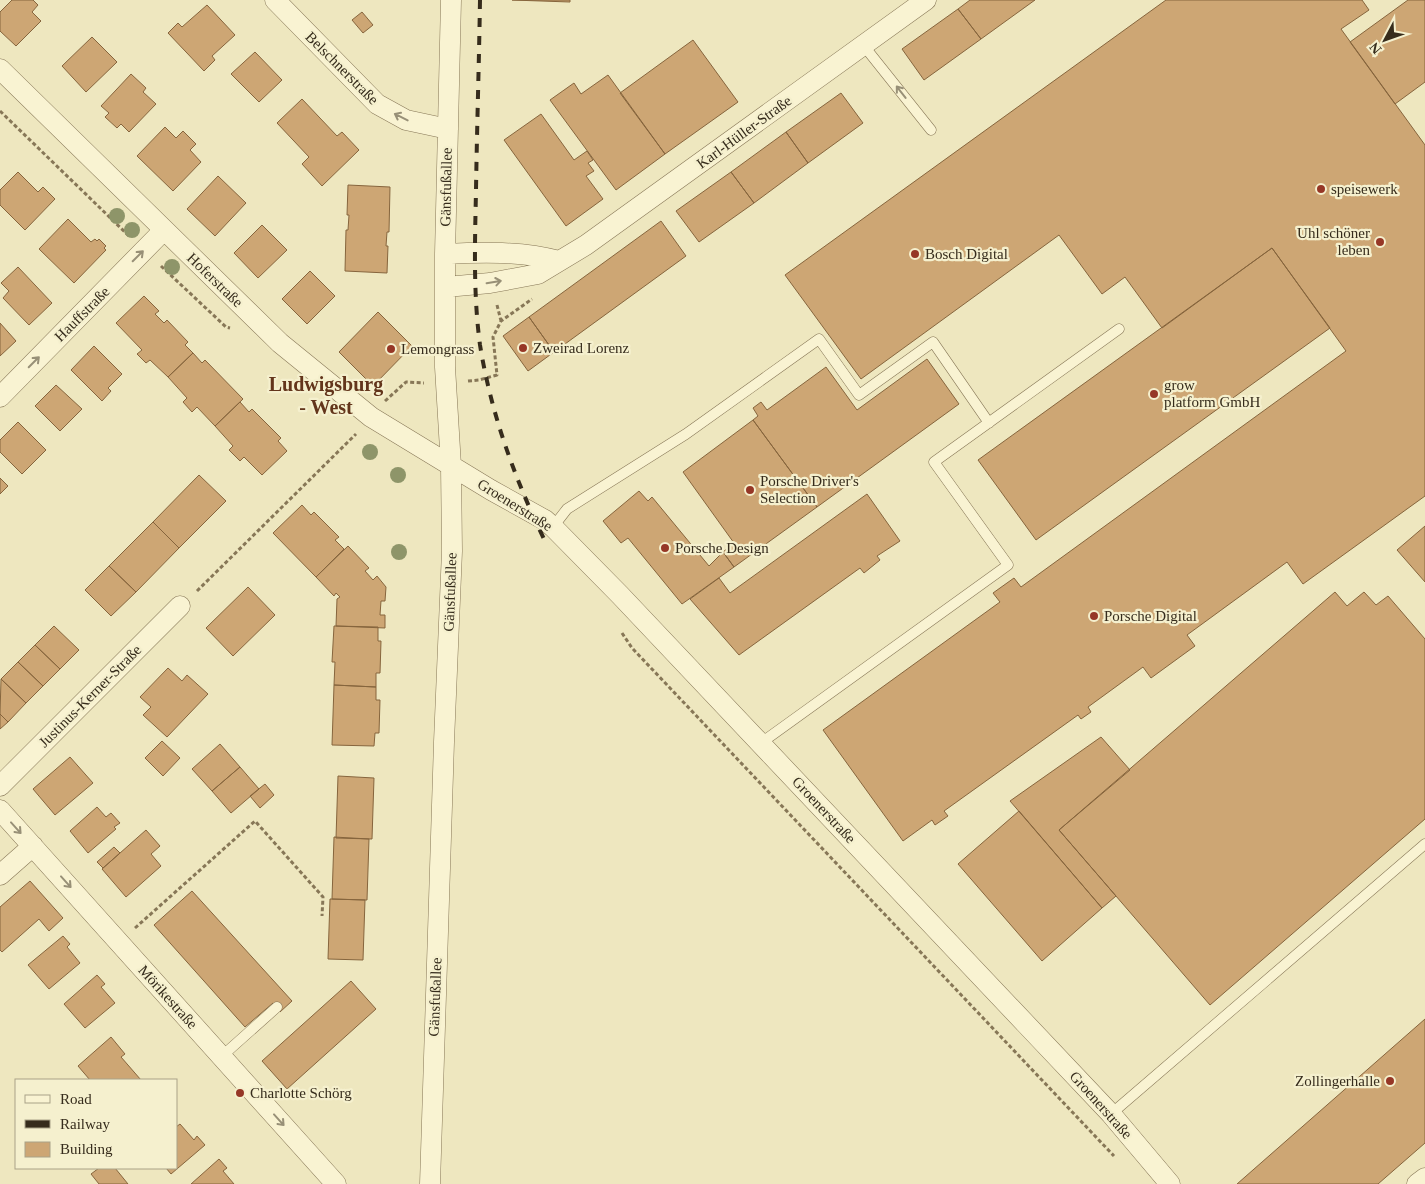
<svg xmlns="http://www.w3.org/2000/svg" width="1425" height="1184" font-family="Georgia,serif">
  <rect width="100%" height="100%" fill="#eee7bf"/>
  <path fill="#cda674" stroke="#86653d" d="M12,0H33L38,5L32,12L41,21L16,46L0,31V12Z
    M512,0H570V2Z
    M970,0H1035L981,39L958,9Z
    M1166,0H1362L1369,10L1341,29L1425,145V496L1303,584L1287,562L1187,635L1195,646L1151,678L1143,667L1088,707L1091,712L1081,719L1078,715L944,811L948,816L935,825L932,820L903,841L823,730L1000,602L993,593L1014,578L1021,587L1346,351L1272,248L1162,328L1125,277L1102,294L1059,235L861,379L785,275Z
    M1408,0H1425V82L1395,104L1350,42Z
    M207,5L235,35L212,56L215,60L204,71L168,33L178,23L182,27Z
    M958,9L981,39L924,80L902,49Z
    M362,12L373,25L363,33L352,20Z
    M92,37L117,62L86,92L62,66Z
    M693,40L738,102L665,154L620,93Z
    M255,52L282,80L259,102L231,74Z
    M131,74L146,88L143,92L156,104L129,132L121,124L117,128L105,117L109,113L101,106Z
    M608,75L665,154L616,190L550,100L574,83L581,94Z
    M841,93L863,123L808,163L786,132Z
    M302,99L337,136L342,132L359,150L322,186L302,164L309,157L277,123Z
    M541,114L574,160L587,151L593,160L588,163L594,171L586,176L603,199L566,226L504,140Z
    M165,127L176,138L183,131L196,144L190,150L201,162L173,191L137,156Z
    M786,132L808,163L754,203L731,172Z
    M18,172L38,192L43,187L55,199L25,230L0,205V190Z
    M731,172L754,203L699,242L676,211Z
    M218,176L246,203L215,236L187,209Z
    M348,185L390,187L389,232H387L386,246H388L387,273L345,271L346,230H348L349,215H347Z
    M68,219L91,242L95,239L97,241L99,239L106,246L104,248L106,250L74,283L39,249Z
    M661,221L686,256L554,352L529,317Z
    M262,225L287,250L258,278L234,253Z
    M1272,248L1330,328L1036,540L978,460Z
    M18,267L52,303L29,325L3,298L9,291L1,283Z
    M310,271L335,296L307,324L282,299Z
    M144,296L159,311L155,314L164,323L167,320L188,342L185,345L193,353L168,377L150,360L146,363L137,354L142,350L116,323Z
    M378,312L412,346L373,386L339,352Z
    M529,317L554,352L528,371L503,336Z
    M0,323L16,341L0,356Z
    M94,346L122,374L108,388L111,391L102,401L71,370Z
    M193,353L202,363L205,360L243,399L215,426L197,407L192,412L183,402L187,398L168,377Z
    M927,359L959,404L817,507L753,420L758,416L753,408L761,402L767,410L826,367L857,410Z
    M56,385L82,409L60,431L35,406Z
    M240,402L249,412L252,409L281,438L278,441L287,451L262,475L244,457L240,461L229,450L233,446L215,426Z
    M753,420L817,507L734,567L723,552L734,543L683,472Z
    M18,422L46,450L22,474L0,452V440Z
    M199,475L226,501L179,548L153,522Z
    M0,478L8,486L0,494Z
    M639,491L648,501L652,497L709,566L723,552L734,567L682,604L628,538L621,543L603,521Z
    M867,494L900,541L877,556L880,560L864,573L860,568L739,655L690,599L719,578L730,593Z
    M302,505L311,515L314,512L339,537L335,540L344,549L316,577L273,533Z
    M153,522L179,548L136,592L109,566Z
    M1425,526V582L1397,550Z
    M348,546L369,568L365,571L373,580L377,576L386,587L385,601H381L380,615H385V628L336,626L337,599L340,597L336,593L334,596L316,577Z
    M109,566L136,592L111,616L85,590Z
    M248,587L275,615L233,656L206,628Z
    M1335,592L1347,606L1364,592L1376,605L1388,596L1425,639V819L1210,1005L1059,830Z
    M54,626L79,650L60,669L35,645Z
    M334,626L378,627V641H381L380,673H376V687L334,685L335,662H332Z
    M35,645L60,669L43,686L18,662Z
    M18,662L43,686L26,703L1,679Z
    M168,668L182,681L187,675L208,694L167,737L143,715L151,707L140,697Z
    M1,679L26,703L8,722L0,714Z
    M334,685L376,687V700H380L379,733H375L374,746L332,745Z
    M0,714L8,722L0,729Z
    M1101,737L1130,770L1059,830L1116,896L1102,908L1010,801Z
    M162,741L180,758L163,776L145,758Z
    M220,744L240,767L212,791L192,769Z
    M70,757L93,783L55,815L33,789Z
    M240,767L259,789L231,813L212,791Z
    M338,776L374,778L372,839L336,838Z
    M265,784L274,795L260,808L250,796Z
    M97,807L106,817L111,813L120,823L114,827L116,829L88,853L70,831Z
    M1019,811L1102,908L1042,961L958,864Z
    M146,830L160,846L151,854L161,866L126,897L102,869Z
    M334,837L369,839L367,900L332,899Z
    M114,847L120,853L103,868L97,862Z
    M30,881L63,918L49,931L39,919L2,952L0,950V907Z
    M192,891L292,1001L280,1012L273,1003L245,1027L154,925Z
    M330,899L365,900L363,960L328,959Z
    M63,936L70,944L67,947L80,963L49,989L28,965Z
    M97,975L105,984L101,987L115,1003L85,1028L64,1004Z
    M351,981L376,1009L287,1089L262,1061Z
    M1425,1019V1143L1378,1184H1237Z
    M111,1037L125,1054L121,1057L141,1080H90L78,1066Z
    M180,1124L194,1140L197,1136L205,1145L171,1174L166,1168H176V1127Z
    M219,1159L227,1168L223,1171L234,1184H191Z
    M99,1168H115L128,1184H99L91,1174Z"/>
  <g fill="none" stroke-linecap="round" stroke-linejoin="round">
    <g stroke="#877757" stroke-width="11">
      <path id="lane" d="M864,46L931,130
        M553,527L567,509L686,434L819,339L859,395L933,342L989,423
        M761,743L1008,565L934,462L1119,329
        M221,1057L277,1007
        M1111,1114L1425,844"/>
    </g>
    <g stroke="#877757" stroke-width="21">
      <path id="street" d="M275,0L377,104L406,120L448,129
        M0,69L280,343L371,417L491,490L545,520L553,527L620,595L1111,1114L1170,1184
        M445,254C482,252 522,251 559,261
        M446,287L490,283L538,274L586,245L926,0
        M0,397L164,230
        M0,786L180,606
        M0,810L336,1184
        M0,875L33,846
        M430,1184L444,742L452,551L451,466L445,367V254L451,0
        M1417,1184L1425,1178"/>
    </g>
    <path stroke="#877757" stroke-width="3" stroke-dasharray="4 2.5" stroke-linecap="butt" d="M0,111L129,236
      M161,266L226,327L230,328
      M497,305L501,321
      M468,381L479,380L497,375L493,337L501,321L532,299
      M385,401L406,382L424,383
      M197,591L356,434
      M622,633L632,648L1114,1156
      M135,928L255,821L323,897L322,916"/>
    <use href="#lane" stroke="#f9f3d2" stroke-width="10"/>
    <use href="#street" stroke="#f9f3d2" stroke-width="20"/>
    <path stroke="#362c1c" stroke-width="4" stroke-dasharray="9 9" stroke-linecap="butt" d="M480,0C479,63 477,126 476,190C475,241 473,293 480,345C491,413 514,477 544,539"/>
  </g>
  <g fill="#8e9569">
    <circle cx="117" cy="216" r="8"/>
    <circle cx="132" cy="230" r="8"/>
    <circle cx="172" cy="267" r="8"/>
    <circle cx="370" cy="452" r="8"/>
    <circle cx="398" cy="475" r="8"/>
    <circle cx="399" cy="552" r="8"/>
  </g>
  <defs><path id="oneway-shaft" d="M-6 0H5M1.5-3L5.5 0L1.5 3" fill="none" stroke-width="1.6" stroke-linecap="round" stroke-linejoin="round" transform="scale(1.25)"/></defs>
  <g stroke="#989077">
    <use href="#oneway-shaft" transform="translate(901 92) rotate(-128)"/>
    <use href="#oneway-shaft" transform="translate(401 117) rotate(-153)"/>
    <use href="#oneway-shaft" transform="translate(138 256) rotate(-45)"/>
    <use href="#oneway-shaft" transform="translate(494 282) rotate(-9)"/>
    <use href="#oneway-shaft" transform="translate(34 362) rotate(-45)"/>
    <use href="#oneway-shaft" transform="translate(16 828) rotate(48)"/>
    <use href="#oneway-shaft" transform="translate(66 882) rotate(48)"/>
    <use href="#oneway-shaft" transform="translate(279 1120) rotate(48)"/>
  </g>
  <g fill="#963726" stroke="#f5f0ce" stroke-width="2">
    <circle cx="1321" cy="189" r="5"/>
    <circle cx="1380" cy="242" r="5"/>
    <circle cx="915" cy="254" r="5"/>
    <circle cx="523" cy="348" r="5"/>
    <circle cx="391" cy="349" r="5"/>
    <circle cx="1154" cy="394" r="5"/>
    <circle cx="750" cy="490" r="5"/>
    <circle cx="665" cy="548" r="5"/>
    <circle cx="1094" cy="616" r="5"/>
    <circle cx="1390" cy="1081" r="5"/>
    <circle cx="240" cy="1093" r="5"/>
  </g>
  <g text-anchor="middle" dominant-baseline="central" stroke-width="4.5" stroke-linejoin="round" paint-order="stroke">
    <g font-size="15" fill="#362c1c" stroke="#f5f0ce">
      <text transform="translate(342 68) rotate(45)">Belschnerstraße</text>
      <text transform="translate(744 132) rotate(-36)">Karl-Hüller-Straße</text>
      <text transform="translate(446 187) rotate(-89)">Gänsfußallee</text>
      <text transform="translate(215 280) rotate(44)">Hoferstraße</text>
      <text transform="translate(82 314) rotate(-45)">Hauffstraße</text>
      <text transform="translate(515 505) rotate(32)">Groenerstraße</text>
      <text transform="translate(450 592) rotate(-88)">Gänsfußallee</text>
      <text transform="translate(90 696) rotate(-45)">Justinus-Kerner-Straße</text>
      <text transform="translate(824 810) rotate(47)">Groenerstraße</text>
      <text transform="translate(168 997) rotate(48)">Mörikestraße</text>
      <text transform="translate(435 997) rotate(-88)">Gänsfußallee</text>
      <text transform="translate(1101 1105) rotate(48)">Groenerstraße</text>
    </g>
    <g font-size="15" fill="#362c1c" stroke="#f5f0ce" text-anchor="start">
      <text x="1331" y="189">speisewerk</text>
      <text x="1370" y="233" text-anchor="end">Uhl schöner<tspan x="1370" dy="17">leben</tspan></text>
      <text x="925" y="254">Bosch Digital</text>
      <text x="533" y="348">Zweirad Lorenz</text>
      <text x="401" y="349">Lemongrass</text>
      <text x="1164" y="385">grow<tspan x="1164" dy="17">platform GmbH</tspan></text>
      <text x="760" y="481">Porsche Driver's<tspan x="760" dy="17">Selection</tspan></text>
      <text x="675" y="548">Porsche Design</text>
      <text x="1104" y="616">Porsche Digital</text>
      <text x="1380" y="1081" text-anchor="end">Zollingerhalle</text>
      <text x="250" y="1093">Charlotte Schörg</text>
    </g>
    <g font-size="20" font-weight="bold" fill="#63351b" stroke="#f5f0ce">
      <text x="326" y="384">Ludwigsburg<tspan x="326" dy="23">- West</tspan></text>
    </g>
  </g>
  <rect x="15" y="1079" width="162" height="90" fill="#f5f0ce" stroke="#a9a287"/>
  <rect x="25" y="1095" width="25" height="8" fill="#f9f3d2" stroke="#a9a287"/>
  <text x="60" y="1104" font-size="15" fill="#362c1c">Road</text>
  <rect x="25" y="1120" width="25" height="8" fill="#362c1c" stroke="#a9a287"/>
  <text x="60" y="1129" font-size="15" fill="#362c1c">Railway</text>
  <rect x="25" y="1142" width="25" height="15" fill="#cda674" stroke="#a9a287"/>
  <text x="60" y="1154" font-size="15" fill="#362c1c">Building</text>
  <g transform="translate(1385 40) rotate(229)" stroke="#f5f0ce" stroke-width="4" paint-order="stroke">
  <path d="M0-4L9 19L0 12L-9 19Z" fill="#362c1c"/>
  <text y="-8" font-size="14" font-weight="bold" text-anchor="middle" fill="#362c1c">N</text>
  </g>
</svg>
